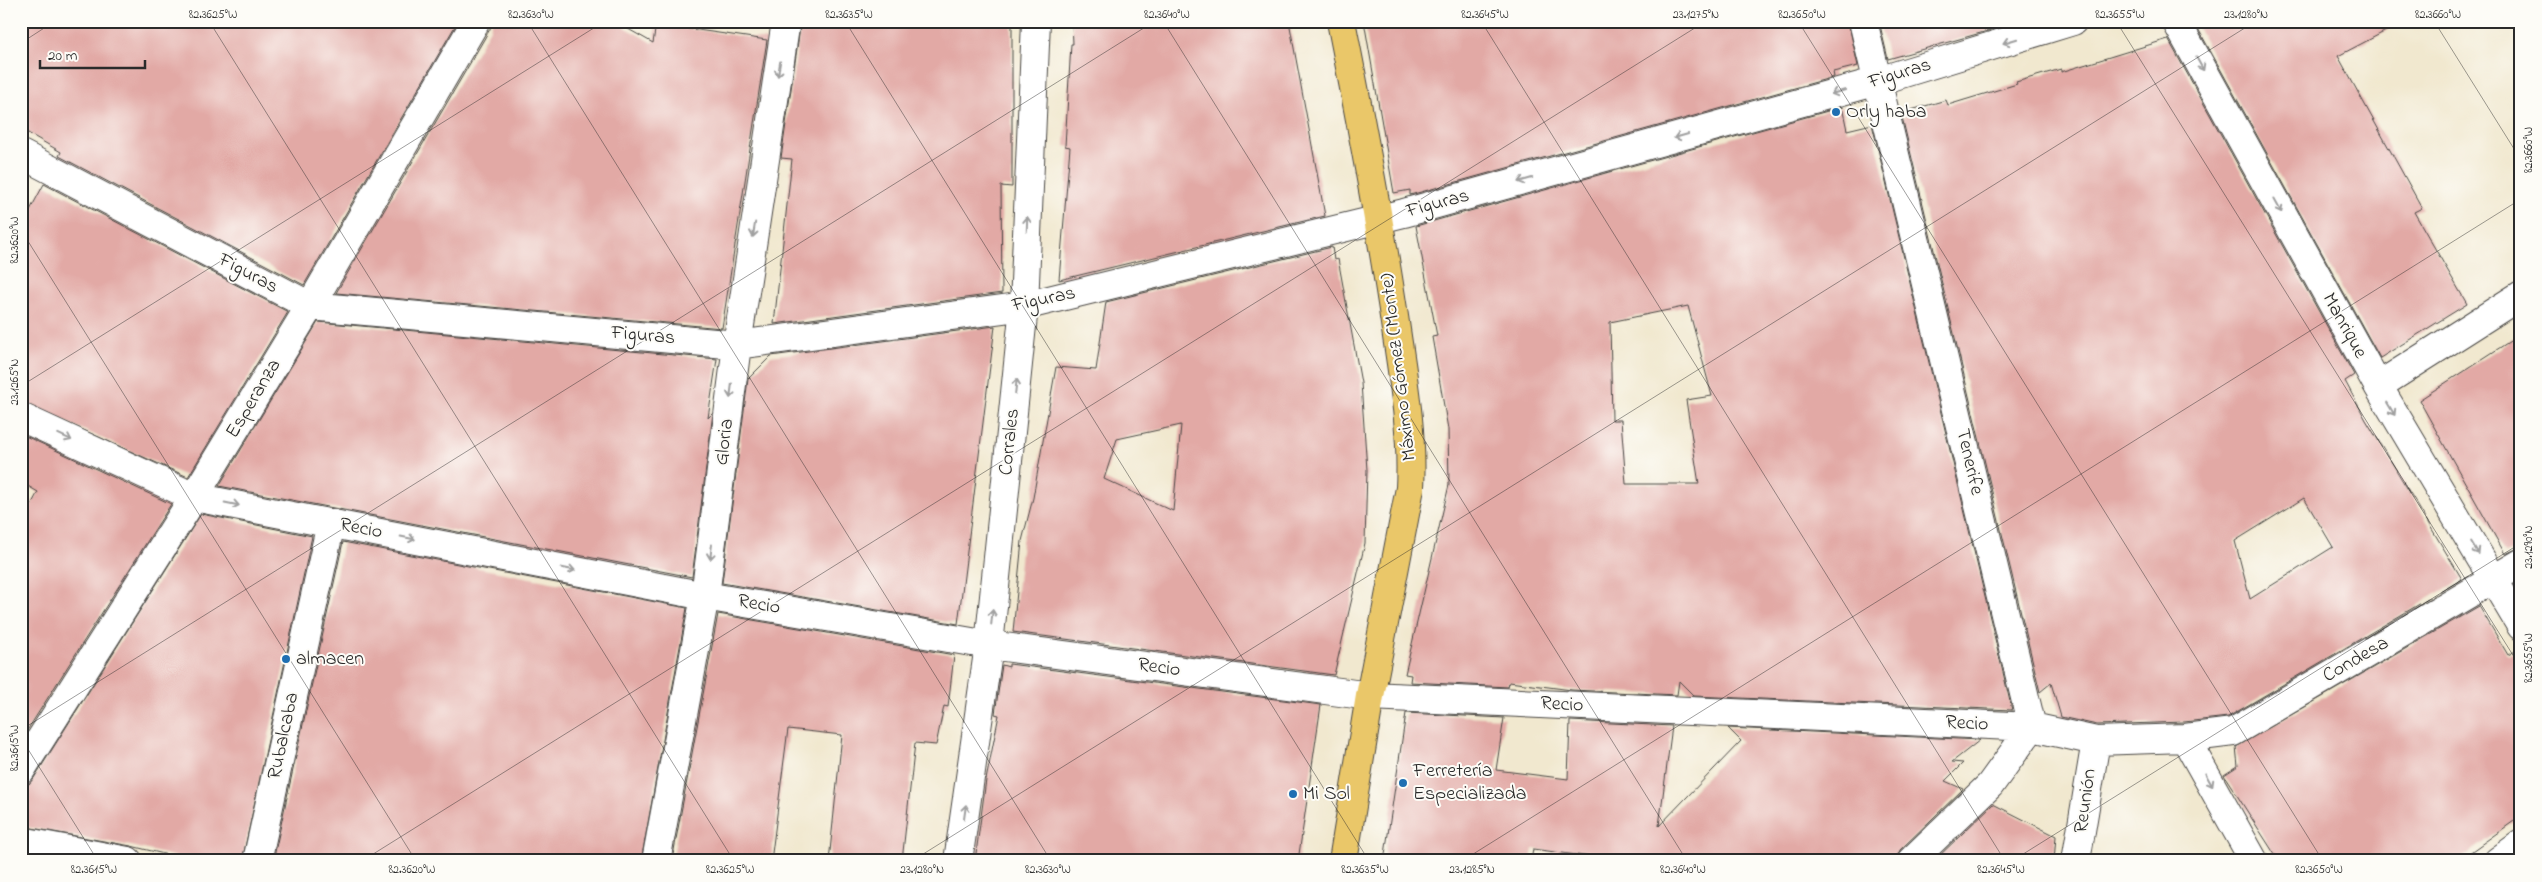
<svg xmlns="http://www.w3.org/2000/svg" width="2542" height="882" font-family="'Indie Flower',sans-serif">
  <rect width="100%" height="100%" fill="#fdfcf7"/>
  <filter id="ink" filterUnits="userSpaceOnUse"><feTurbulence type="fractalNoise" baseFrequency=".02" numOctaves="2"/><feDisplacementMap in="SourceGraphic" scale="10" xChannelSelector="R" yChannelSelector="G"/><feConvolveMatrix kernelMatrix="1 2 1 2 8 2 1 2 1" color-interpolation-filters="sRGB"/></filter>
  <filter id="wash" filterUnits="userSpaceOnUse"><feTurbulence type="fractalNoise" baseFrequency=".0096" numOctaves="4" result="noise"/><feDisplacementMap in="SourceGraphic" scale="20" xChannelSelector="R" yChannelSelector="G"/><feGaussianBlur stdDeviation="1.12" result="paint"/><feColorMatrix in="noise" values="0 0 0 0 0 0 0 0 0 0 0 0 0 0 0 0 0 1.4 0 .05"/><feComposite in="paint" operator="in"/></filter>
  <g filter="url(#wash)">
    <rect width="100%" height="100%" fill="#f1e8cf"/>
    <g id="blocks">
      <path fill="#e2a9a5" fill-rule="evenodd" d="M21,21H458L304,285L59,156L61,152L21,129Z
        M492,21H614L653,43L656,24L767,40L722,328L336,293L490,29Z
        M801,21H1012V187L1001,186L1002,293L774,324L792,159L781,158Z
        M1072,21H1289L1325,216L1059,280L1070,147L1065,146L1071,44H1073Z
        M1364,21H1848L1858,66L1833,72L1834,77L1410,195V190L1394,193Z
        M1879,21H2001L2002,27L1888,59Z
        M2206,21H2405L2338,56L2422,208L2414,212L2467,304L2380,358L2196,25Z
        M2168,39L2354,375L2345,381L2366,420L2462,579L2228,717L2184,722L2097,725L2061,717L2051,683L2040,692L1902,117L1906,116L1904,112L1946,100L1948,105L2017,84L2016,82L2061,69V72ZM2304,498L2333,547L2250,599L2235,541Z
        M1842,107L1847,130L1872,124L2012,710L1694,696L1679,681L1677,695L1572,690L1509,682L1508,687L1410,682L1411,675L1405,674L1449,485L1448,429L1432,337L1437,336L1416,226ZM1688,306L1712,396L1686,400L1699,484H1626L1621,420H1612L1610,322Z
        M44,184L288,312L188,477L21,402V227Z
        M1332,247L1334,260L1338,259L1361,383L1367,470L1365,543L1334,675L1013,632L1022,541L1033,498L1056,367L1096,370L1106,302ZM1181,425L1173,511L1104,479L1117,439Z
        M318,322L717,359L708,418L713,413L692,577L219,486Z
        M995,326L958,624L722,583L748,379L771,356Z
        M2521,334V547L2505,554L2419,400Z
        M21,434L171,504L21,740V524L38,492L21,482Z
        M201,514L312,536L242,861H193L131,846L21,826V785L29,784L34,778Z
        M343,542L687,608L641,861H273Z
        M2479,606L2508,655L2521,648V816L2458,861H2279L2224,775L2238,766L2236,747Z
        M718,614L954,655L948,707L944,706L936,745L915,743L902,861H829L842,735L788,729L771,861H672Z
        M1009,664L1321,705L1298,861H975L986,780L999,715L995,714L1002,665L1009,667Z
        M1406,713L1504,718L1496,770L1568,779L1570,721L1672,726L1659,826L1741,741L1728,728L1980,740L1952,762L1963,763L1945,781L1963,789L1900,850L1896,861H1598L1599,858L1533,849L1531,861H1384Z
        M1993,804L2056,836L2054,861H1934Z"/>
    </g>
  </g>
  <g filter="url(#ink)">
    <use href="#blocks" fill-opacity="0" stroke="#494744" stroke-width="1"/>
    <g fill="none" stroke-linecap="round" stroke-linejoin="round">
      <g stroke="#494744" stroke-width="30">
        <path id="street" d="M1863,21L2032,727L1990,785L1911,861
          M2176,21L2378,386L2521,626
          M21,154L310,306L737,345L1024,306L1404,213L1878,81L2073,21
          M2378,386L2521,295
          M21,417L194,497L705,596L989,645L1370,696L2032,727L2096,741L2185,738L2233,732L2521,563
          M2185,738L2254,861
          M21,770L194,497L310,306L476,21
          M21,841L128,861
          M257,861L331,523
          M656,861L705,596L737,345L786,21
          M958,861L989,645L1024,306L1036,21
          M2076,861L2096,741
          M2498,861L2521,844"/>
      </g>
      <g stroke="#494744" stroke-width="30">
        <path id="primary" d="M1341,21C1361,122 1380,222 1395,323C1403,378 1413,433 1410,488L1370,696L1343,861"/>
      </g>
      <use href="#street" stroke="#fff" stroke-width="28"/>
      <use href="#primary" stroke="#eac769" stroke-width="28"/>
    </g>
    <defs><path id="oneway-shaft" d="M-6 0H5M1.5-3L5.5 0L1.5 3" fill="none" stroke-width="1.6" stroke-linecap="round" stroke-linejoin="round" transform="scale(1.25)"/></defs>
    <g stroke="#a0a0a0">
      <use href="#oneway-shaft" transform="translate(2010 41) rotate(163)"/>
      <use href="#oneway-shaft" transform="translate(2200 64) rotate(61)"/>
      <use href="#oneway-shaft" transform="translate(779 69) rotate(99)"/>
      <use href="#oneway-shaft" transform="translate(1838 92) rotate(164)"/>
      <use href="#oneway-shaft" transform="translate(1681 136) rotate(164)"/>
      <use href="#oneway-shaft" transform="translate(1525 180) rotate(164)"/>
      <use href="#oneway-shaft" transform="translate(2278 206) rotate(61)"/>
      <use href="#oneway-shaft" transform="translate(1027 224) rotate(-88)"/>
      <use href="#oneway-shaft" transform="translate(754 230) rotate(99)"/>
      <use href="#oneway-shaft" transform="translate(1016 386) rotate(-84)"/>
      <use href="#oneway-shaft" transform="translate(731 391) rotate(97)"/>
      <use href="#oneway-shaft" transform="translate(2391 409) rotate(59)"/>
      <use href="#oneway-shaft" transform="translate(65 437) rotate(25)"/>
      <use href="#oneway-shaft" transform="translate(232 504) rotate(11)"/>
      <use href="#oneway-shaft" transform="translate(408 538) rotate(11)"/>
      <use href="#oneway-shaft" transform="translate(2475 548) rotate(59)"/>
      <use href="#oneway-shaft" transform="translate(711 552) rotate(97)"/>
      <use href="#oneway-shaft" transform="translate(568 569) rotate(11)"/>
      <use href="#oneway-shaft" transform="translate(992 617) rotate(-84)"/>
      <use href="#oneway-shaft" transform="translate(2209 780) rotate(61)"/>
      <use href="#oneway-shaft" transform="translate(965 812) rotate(-82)"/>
    </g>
  </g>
  <path fill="none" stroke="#2b2b2b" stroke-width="1" stroke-opacity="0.45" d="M209,21L734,861M527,21L1051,861M845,21L1369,861M1163,21L1687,861M1481,21L2005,861M1798,21L2323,861M2116,21L2521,668M2434,21L2521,160M21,43L55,21M21,230L416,861M21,386L605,21M21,730L1155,21M21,738L98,861M362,861L1706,21M912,861L2256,21M1462,861L2521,199M2012,861L2521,543"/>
  <g fill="#1f6fb2" stroke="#fdfcf7" stroke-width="2">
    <circle cx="1836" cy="112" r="5"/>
    <circle cx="286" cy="659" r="5"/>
    <circle cx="1403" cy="783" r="5"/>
    <circle cx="1293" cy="794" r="5"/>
  </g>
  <g text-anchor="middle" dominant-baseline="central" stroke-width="4" stroke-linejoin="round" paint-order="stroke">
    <g font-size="20" fill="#2b2b2b" stroke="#fdfcf7">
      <text transform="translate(1900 74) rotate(-17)">Figuras</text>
      <text transform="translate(1438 204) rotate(-15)">Figuras</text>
      <text transform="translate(248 274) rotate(28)">Figuras</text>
      <text transform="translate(1044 300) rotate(-12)">Figuras</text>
      <text transform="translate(2344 326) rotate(61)">Manrique</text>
      <text transform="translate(643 336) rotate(5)">Figuras</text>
      <text transform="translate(1399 367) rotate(-97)">Máximo Gómez (Monte)</text>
      <text transform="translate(254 399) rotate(-59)">Esperanza</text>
      <text transform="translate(725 442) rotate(-83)">Gloria</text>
      <text transform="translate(1010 442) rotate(-84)">Corrales</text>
      <text transform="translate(1969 462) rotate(77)">Tenerife</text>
      <text transform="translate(361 529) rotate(11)">Recio</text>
      <text transform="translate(759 605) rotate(10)">Recio</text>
      <text transform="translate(2356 660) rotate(-30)">Condesa</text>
      <text transform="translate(1159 668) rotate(8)">Recio</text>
      <text transform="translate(1562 705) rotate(3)">Recio</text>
      <text transform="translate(1967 724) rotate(3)">Recio</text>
      <text transform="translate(284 736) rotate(-78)">Rubalcaba</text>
      <text transform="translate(2086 801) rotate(-82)">Reunión</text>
    </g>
    <g font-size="20" fill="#2b2b2b" stroke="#fdfcf7" text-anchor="start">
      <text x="1846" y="112">Orly haba</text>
      <text x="296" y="659">almacen</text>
      <text x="1413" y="771">Ferretería<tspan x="1413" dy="23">Especializada</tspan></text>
      <text x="1303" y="794">Mi Sol</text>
    </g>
  </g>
  <rect width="2542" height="882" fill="none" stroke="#fdfcf7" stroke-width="55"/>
  <path d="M40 60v8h105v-8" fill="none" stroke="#2b2b2b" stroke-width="2.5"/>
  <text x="48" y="60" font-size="15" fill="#2b2b2b" stroke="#fdfcf7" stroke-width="4" paint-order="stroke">20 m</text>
  <rect x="28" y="28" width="2486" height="826" fill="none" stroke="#2b2b2b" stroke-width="2"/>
  <g font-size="12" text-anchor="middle" fill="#2b2b2b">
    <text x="213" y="18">82.3625°W</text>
    <text x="531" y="18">82.3630°W</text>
    <text x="849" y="18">82.3635°W</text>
    <text x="1167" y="18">82.3640°W</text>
    <text x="1485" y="18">82.3645°W</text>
    <text x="1696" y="18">23.1275°N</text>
    <text x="1802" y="18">82.3650°W</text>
    <text x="2120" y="18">82.3655°W</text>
    <text x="2246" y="18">23.1280°N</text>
    <text x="2438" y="18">82.3660°W</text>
    <text transform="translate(2528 150) rotate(-90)" y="4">82.3660°W</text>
    <text transform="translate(14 240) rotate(-90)" y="4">82.3620°W</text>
    <text transform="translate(14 382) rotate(-90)" y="4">23.1265°N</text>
    <text transform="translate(2528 547) rotate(-90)" y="4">23.1290°N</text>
    <text transform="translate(2528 658) rotate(-90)" y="4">82.3655°W</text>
    <text transform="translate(14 748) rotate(-90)" y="4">82.3615°W</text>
    <text x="94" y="873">82.3615°W</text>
    <text x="412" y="873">82.3620°W</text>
    <text x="730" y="873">82.3625°W</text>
    <text x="922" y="873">23.1280°N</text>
    <text x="1048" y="873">82.3630°W</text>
    <text x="1365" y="873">82.3635°W</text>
    <text x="1472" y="873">23.1285°N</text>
    <text x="1683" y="873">82.3640°W</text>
    <text x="2001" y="873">82.3645°W</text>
    <text x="2319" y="873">82.3650°W</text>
  </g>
</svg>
